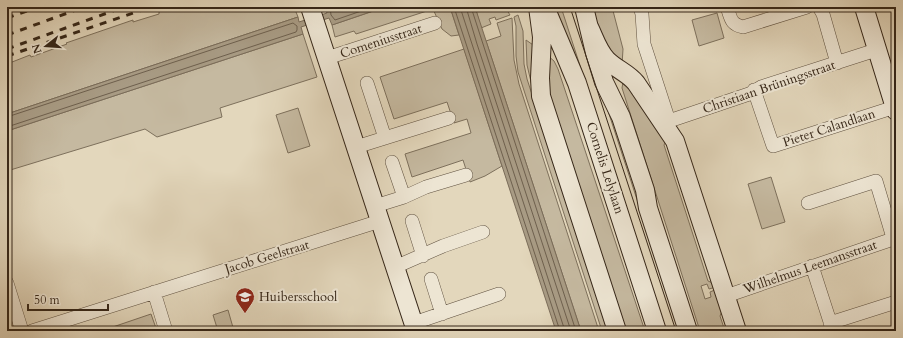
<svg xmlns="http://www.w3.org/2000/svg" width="903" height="338" font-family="Cardo,serif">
  <rect width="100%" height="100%" fill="#e3d7bc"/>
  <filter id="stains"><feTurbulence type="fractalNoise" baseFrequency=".005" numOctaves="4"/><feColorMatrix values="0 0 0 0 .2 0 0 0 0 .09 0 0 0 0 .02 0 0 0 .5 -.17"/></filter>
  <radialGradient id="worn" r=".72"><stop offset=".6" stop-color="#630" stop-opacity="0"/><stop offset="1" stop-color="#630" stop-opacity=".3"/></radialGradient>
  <path fill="#c5b9a0" stroke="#7d705c" d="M174,7H294L298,17L7,114V64L30,55L31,57L67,44L66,43L133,20V22L159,14V12Z
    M385,7H450L459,35L451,36L442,29L433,9L356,34L354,31L335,37L332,25Z
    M475,7H505L510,15L496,20L495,17L489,19L491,24L481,28Z
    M552,7H561L666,331H664Z
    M574,7H577L682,331H680Z
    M591,7H612L623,49L622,65L610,58Z
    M717,13L724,38L699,46L692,20Z
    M518,15L523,31L524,64L527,79L609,331H602L518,72L516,56V26L514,17Z
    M512,18L514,60L519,84L599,331H581L486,41L501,36L497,23Z
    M303,34L317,77L220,108L222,117L157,137L145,129L7,171V131Z
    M526,40L536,47L532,86L527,65Z
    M464,49L502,166L485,176L470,182L463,160L412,177L405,154L471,133L467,119L454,123L447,102L394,119L380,77Z
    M547,55L554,61L558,69L645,331H621L550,113Z
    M624,76L666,141L664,145L708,281L715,284L716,287L709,289L707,284L701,286L705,299L711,297L710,292L717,289L722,311L720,316L725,331H700L622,88Z
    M298,108L310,146L288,153L276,115Z
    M771,177L785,222L762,229L748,184Z
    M228,310L234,331H218L213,315Z
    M151,314L157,331H101Z"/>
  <path fill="#a89b84" stroke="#7a6c59" d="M325,7H385L332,25L329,18L301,27L303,34L7,131V114L298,17L299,22L327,13Z
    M450,7H475L581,331H556Z"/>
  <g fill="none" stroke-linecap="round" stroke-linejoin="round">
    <path stroke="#6e604e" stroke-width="1" d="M330,7L331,15L335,20L373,7
      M454,7L560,331
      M460,7L565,331
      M466,7L477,44L571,331
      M471,7L576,331
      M7,117L293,23L297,26V30L296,32L7,127"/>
    <g stroke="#605241" stroke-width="14">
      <path id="street" d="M640,7L642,14L644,44L669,121
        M727,7C731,18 730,24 743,27L807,7
        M819,7L823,14L837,63
        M327,58L435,23
        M367,83L385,138
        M754,90L773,146L895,107
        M666,127L669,121L749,94L761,87L876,50
        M356,147L449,118
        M392,162L404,197
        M808,203L876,181L893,238
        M375,206L404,197L426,187L466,175
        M412,221L423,256
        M812,266L833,331
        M395,267L443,246L483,232
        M431,279L442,314
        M7,283L22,331
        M154,292L166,331
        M726,296L896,238
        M414,323L499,294
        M830,323L896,302
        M32,331L380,221"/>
    </g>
    <g stroke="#352618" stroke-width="20">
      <path id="secondary" d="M310,7L416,331
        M538,7L542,37L540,78L541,96L617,331
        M545,7L577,83L657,331
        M584,7L595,53L604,82L621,117L645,190L648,208L688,331
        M864,7L896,111
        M589,27C594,37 598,51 607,60C616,69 628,73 636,83L675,141L737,331"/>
    </g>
    <use href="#street" stroke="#ede5d3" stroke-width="13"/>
    <use href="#secondary" stroke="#ede5d3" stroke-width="18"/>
    <path stroke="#352618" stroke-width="1" d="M570,7L676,331"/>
    <path stroke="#352618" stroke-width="3" stroke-dasharray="7 7" stroke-linecap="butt" d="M7,18L38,7
      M7,35L84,7
      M7,49L124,7
      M7,56L151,7"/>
  </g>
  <defs>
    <g id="school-pin" transform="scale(1)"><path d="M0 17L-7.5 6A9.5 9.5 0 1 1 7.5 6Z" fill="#8f2418" stroke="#ede5d3"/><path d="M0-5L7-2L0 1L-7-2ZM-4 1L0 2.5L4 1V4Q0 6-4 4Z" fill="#fff"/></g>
  </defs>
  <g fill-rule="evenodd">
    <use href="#school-pin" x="245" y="297"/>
  </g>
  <g text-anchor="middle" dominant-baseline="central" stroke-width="4" stroke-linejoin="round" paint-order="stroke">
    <g font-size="13" fill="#352618" stroke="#ede5d3">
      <text transform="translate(381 41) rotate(-18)">Comeniusstraat</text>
      <text transform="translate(769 87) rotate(-19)">Christiaan Brüningsstraat</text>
      <text transform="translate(829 128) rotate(-18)">Pieter Calandlaan</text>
      <text transform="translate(605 168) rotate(72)">Cornelis Lelylaan</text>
      <text transform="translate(267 257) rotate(-17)">Jacob Geelstraat</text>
      <text transform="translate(810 267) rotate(-19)">Wilhelmus Leemansstraat</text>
    </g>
    <g font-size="13" fill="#352618" stroke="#ede5d3" text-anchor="start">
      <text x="259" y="297">Huibersschool</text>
    </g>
  </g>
  <rect width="903" height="338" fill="none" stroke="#e3d7bc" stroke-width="24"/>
  <rect x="8" y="8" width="887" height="322" fill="none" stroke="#352618" stroke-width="2"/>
  <rect x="12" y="12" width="879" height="314" fill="none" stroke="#352618"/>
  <g transform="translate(46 46) rotate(253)" stroke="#ede5d3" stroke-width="3" paint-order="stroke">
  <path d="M0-3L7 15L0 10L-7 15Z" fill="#352618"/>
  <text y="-6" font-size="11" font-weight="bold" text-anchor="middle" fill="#352618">N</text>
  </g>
  <path d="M28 304v6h80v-6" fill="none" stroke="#352618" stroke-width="2"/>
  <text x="34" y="304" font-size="12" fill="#352618" stroke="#ede5d3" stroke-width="3" paint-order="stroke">50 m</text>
  <rect width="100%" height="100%" filter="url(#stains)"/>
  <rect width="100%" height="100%" fill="url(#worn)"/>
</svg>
